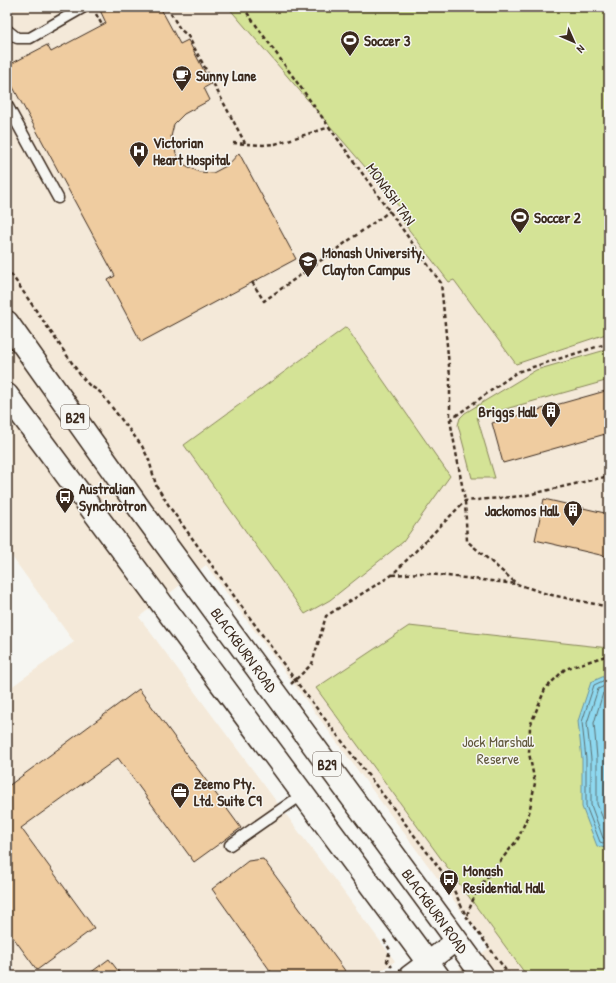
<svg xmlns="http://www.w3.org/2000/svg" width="616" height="983" font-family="'Patrick Hand',sans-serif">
  <rect width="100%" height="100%" fill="#f6f6f2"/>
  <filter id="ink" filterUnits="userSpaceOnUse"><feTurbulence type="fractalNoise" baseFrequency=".025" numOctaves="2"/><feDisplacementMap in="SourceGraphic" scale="8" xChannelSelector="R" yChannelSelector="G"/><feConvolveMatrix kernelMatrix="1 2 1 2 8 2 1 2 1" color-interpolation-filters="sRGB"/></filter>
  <g filter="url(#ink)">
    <path fill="#f4e9d9" d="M7,7H609V976H450L489,948L206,565L139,617L395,961L375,976H7V690L74,642L7,550Z"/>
    <path fill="#d4e396" stroke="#88865a" d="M228,7H609V333L516,364L454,280L449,282L403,222L408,217Z
      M346,327L450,476L403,542L330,600L305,614L184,445Z
      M609,349V380L477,417L495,478H472L458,425L460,418L465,413L536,370Z
      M409,626L609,648V976H527L316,688Z"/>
    <path fill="#8ed8ef" stroke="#6d929b" d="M609,674V849L597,846L582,807V759L578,721L591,682Z"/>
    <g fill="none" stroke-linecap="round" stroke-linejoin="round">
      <path stroke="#5c7072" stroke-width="1" d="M609,678L594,685L582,722L586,759V806L600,842L609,845
        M609,684L598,689L587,723L591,759V805L603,838L609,840
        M609,690L603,693L594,723L597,758V804L609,833"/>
    </g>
    <path fill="#efcca0" stroke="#3b2a1e" d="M101,7H160L180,44L188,40L211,84L204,88L210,100L184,114L174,124L171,137L177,156L185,165L199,172L213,173L228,165L239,153L296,259L141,342L108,280L115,276L7,76V66L47,45L51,52L106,23L99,8Z
      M609,390V433L503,463L492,423Z
      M544,499L609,514V557L535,540Z
      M139,689L241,828L194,862L118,758L21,828L94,928L37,970L7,929V787Z
      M263,859L346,972L345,976H274L212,889L248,861Z
      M109,959L122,976H86Z"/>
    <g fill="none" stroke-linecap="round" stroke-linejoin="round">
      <g stroke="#3b2a1e" stroke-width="13">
        <path id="service" d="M7,30L17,38H30L84,7
          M7,105L58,198
          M230,845L303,794"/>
      </g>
      <g stroke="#3b2a1e" stroke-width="23">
        <path id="minor" d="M409,976L457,940"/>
      </g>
      <g stroke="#3b2a1e" stroke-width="25">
        <path id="primary" d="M7,322L142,512L483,976
          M7,395L438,976"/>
      </g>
      <path stroke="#3b2a1e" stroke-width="2.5" stroke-dasharray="4 3" stroke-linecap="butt" d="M167,7L180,29L188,36L245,143
        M243,7L441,283L450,376V420L465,501L467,541L517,584L547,594L609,607
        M96,14L102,25
        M233,143L263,145L275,144L330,127
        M7,268L81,376L89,385L100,392L142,446L149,460L156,485L171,509L295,680L450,882L466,916L510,976
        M252,282L264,301L390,211
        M450,420L517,372L609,343
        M392,575L421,573L517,584
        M291,684L312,664L326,616L392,575L465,501L523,496L609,476
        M467,915L477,890L518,839L529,813L535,783L529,753L530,726L545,689L565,669L609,655
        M384,940L390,950L387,961L392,967"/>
      <use href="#service" stroke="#f6f6f2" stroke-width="10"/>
      <use href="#minor" stroke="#f6f6f2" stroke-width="20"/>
      <use href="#primary" stroke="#f6f6f2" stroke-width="22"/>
    </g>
  </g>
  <defs>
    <g id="stadium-pin" transform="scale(1)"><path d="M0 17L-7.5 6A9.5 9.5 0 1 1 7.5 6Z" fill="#3b2a1e" stroke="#f6f6f2"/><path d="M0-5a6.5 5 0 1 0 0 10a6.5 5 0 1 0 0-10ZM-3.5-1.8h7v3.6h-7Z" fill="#fff"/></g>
    <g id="cafe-pin" transform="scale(1)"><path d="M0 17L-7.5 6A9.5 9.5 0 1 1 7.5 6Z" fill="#3b2a1e" stroke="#f6f6f2"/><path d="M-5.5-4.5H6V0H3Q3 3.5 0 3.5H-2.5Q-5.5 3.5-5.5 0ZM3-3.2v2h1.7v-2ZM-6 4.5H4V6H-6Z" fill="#fff"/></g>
    <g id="hospital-pin" transform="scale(1)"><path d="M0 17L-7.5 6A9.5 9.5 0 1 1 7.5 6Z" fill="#3b2a1e" stroke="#f6f6f2"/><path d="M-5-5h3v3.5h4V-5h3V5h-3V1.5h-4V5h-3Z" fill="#fff"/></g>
    <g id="university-pin" transform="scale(1)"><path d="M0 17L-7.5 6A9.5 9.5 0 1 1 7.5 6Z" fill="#3b2a1e" stroke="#f6f6f2"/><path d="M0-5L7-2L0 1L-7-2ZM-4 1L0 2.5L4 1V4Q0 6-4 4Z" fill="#fff"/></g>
    <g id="building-pin" transform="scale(1)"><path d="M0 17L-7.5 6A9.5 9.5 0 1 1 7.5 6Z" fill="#3b2a1e" stroke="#f6f6f2"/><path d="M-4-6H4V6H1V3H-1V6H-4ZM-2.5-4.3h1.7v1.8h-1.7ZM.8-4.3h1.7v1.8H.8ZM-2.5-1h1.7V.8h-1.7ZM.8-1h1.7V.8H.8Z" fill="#fff"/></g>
    <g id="bus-pin" transform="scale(1)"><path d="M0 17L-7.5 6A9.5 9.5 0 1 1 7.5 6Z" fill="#3b2a1e" stroke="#f6f6f2"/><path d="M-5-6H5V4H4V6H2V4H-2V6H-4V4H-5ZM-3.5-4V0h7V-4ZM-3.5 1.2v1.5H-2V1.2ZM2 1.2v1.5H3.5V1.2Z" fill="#fff"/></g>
    <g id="office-pin" transform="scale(1)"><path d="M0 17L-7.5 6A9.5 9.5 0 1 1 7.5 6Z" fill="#3b2a1e" stroke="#f6f6f2"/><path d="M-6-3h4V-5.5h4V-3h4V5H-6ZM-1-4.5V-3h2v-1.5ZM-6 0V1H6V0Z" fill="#fff"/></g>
  </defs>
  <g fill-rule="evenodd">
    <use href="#stadium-pin" x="350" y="40"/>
    <use href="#cafe-pin" x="182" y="75"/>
    <use href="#hospital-pin" x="139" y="151"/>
    <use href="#stadium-pin" x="520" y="217"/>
    <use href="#university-pin" x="308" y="261"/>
    <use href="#building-pin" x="551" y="411"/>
    <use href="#bus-pin" x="65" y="497"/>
    <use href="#building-pin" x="573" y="510"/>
    <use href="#office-pin" x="180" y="792"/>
    <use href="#bus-pin" x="449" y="879"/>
  </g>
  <g text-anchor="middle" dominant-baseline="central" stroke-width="3" stroke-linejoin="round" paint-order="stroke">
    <g fill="#f6f6f2" stroke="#73675e" stroke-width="1">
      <rect x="61" y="405" width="28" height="24" rx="3"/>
      <rect x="313" y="752" width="28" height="24" rx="3"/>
    </g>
    <g font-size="14" font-weight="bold" fill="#3b2a1e">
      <text x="75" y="417">B29</text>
      <text x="327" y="764">B29</text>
    </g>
    <g font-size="15" font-weight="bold" fill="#3b2a1e" stroke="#f6f6f2" text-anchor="start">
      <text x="364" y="40">Soccer 3</text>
      <text x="196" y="75">Sunny Lane</text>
      <text x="153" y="142">Victorian<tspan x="153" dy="17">Heart Hospital</tspan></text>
      <text x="534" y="217">Soccer 2</text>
      <text x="322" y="252">Monash University,<tspan x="322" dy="17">Clayton Campus</tspan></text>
      <text x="537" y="411" text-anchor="end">Briggs Hall</text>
      <text x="79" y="488">Australian<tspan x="79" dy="17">Synchrotron</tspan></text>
      <text x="559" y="510" text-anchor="end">Jackomos Hall</text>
      <text x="194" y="783">Zeemo Pty.<tspan x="194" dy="17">Ltd. Suite C9</tspan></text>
      <text x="463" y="870">Monash<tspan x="463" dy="17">Residential Hall</tspan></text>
    </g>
    <g font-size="15" fill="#3b2a1e" stroke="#f6f6f2">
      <text transform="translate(391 194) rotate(54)">MONASH TAN</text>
      <text transform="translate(244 650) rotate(54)">BLACKBURN ROAD</text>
      <text transform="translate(435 911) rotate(54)">BLACKBURN ROAD</text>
    </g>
    <g font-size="15" fill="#61583c" stroke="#f6f6f2">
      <text x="498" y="741">Jock Marshall<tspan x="498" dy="17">Reserve</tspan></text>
    </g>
  </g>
  <rect width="616" height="983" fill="none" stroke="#f6f6f2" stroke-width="24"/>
  <rect x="12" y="12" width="592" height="959" fill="none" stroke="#3b2a1e" stroke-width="1.5" filter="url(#ink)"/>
  <g transform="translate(574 42) rotate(135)" stroke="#f6f6f2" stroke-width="3" paint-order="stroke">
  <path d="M0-3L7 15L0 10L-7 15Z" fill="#3b2a1e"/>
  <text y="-6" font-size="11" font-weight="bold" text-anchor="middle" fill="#3b2a1e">N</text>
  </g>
</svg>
